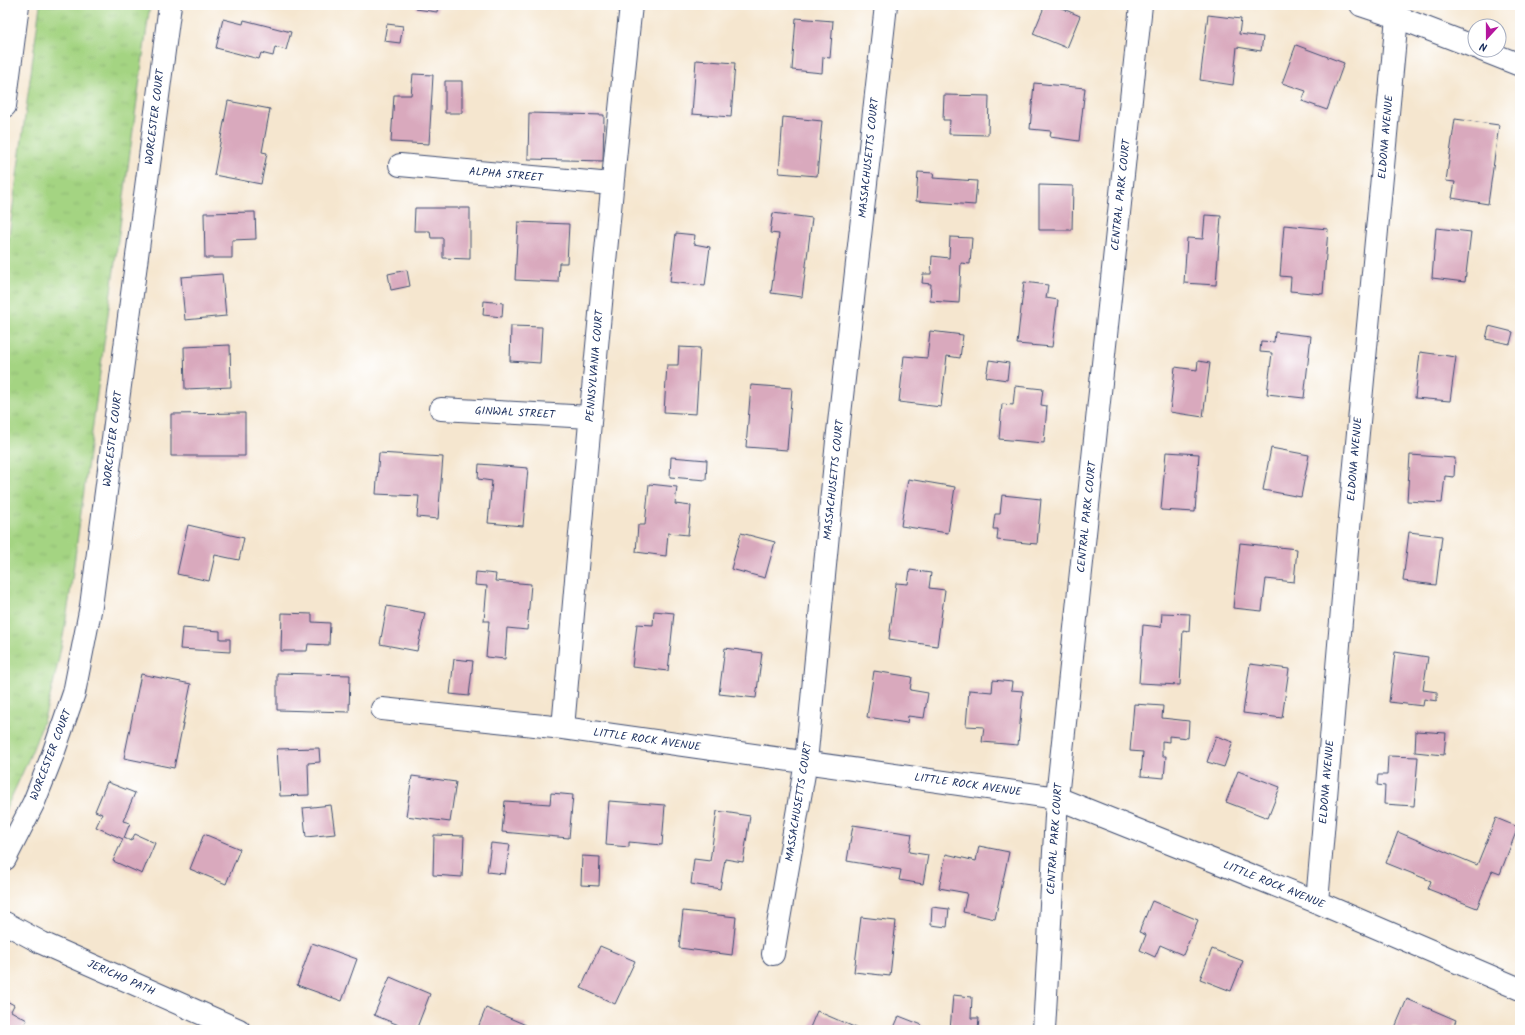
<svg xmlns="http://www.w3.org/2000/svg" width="1525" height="1035" font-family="Kalam,sans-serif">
  <defs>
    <pattern id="grass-tufts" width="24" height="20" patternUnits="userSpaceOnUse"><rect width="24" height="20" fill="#a4d482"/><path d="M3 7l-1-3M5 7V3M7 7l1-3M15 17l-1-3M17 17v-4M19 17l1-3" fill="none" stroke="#8db673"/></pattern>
  </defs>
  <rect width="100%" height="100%" fill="#fff"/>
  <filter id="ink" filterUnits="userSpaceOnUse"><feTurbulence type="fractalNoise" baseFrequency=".025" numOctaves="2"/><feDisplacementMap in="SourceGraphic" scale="8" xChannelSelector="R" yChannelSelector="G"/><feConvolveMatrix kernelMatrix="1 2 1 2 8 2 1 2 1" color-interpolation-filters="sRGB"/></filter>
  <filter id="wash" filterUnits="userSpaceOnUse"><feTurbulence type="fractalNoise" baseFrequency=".012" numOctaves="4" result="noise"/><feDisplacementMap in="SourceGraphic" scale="16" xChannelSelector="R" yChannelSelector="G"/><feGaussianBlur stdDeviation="0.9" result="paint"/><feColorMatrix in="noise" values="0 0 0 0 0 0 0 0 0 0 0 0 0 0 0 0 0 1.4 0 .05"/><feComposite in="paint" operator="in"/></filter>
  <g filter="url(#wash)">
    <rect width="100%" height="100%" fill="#f5e6cf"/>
    <path fill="url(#grass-tufts)" stroke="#608270" d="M40,5H150L69,601C63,639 56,677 45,715C35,748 19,780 5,811V265Z"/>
    <g id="blocks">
      <path fill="#d9a9bd" d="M417,5H438L437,12L416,9Z
        M1045,5H1054L1080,16L1067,48L1033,34Z
        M1208,15L1241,19L1239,34L1263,37L1261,51L1237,47L1233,85L1200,80Z
        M796,18L833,21L830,58L823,57L822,73L792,70Z
        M223,19L243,24L244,20L291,32L286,50L275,47L273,56L261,53L259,59L216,48Z
        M387,24L403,26L400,43L384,41Z
        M1296,45L1344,63L1327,110L1302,101L1306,91L1282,83Z
        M696,60L735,63L731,117L692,114Z
        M413,74L433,75L429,144L391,142L394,95H411Z
        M445,81H462V113H445Z
        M1034,83L1085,88L1079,141L1050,137L1051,131L1030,129Z
        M944,95L989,96L988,135L949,134L950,120H943Z
        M228,101L270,109L262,152L267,153L261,184L214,175Z
        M529,113L604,115L603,161L528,159Z
        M783,117L822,121L817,176L779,173Z
        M1455,119L1499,125L1488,204L1452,198L1455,182L1446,181Z
        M918,172L934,173L933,178L977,181L975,205L916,201Z
        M1039,185L1073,186L1072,230H1039Z
        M415,208H470V259L443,258V238H431L430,231H414Z
        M255,212L256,239L232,240V258H205L204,213Z
        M773,213L812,218L802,297L771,293L779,234L770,233Z
        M1205,215L1221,216L1216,285L1184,283L1187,238L1203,239Z
        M518,222L569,224L567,263H559L558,282L515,280Z
        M1284,225L1328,229L1323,294L1290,291L1291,277L1280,276Z
        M1436,228L1471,232L1465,282L1432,278Z
        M676,233L695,235L694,244L710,247L705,286L670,282Z
        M950,237L972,238L970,264L961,263L959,303L930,301L931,284L922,283L923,274H931L932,256L949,258Z
        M407,270L410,286L391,290L388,274Z
        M222,274L226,316L185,320L181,277Z
        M1024,282L1048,285L1046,298L1058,300L1052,347L1017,344Z
        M484,301L503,303L502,317L483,315Z
        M511,326L542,327L540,363L510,361Z
        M1489,326L1513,332L1510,344L1486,339Z
        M930,331L963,335L960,358L947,356L941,407L899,402L904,356L927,358Z
        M1275,332L1311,336L1304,398L1267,394L1272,353L1260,352L1261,341L1274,342Z
        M230,345L231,387L185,389L184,347Z
        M679,347L700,348L696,414L664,412L667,365H678Z
        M1420,352L1456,357L1450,401L1415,398Z
        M989,360L1009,363L1007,380L986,377Z
        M1198,361L1210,363L1203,417L1170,412L1175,367L1197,370Z
        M751,385L792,388L787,450L746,447Z
        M1015,386L1043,389L1041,405L1047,406L1044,443L999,439L1002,404L1013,405Z
        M245,413V456H171V414Z
        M1271,448L1309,455L1301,497L1263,490Z
        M1166,452L1199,454L1195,512L1161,510Z
        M379,453L443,457L438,519L417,517L419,496L376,494Z
        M1410,455L1455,458L1454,477L1445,476L1442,503L1407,501Z
        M671,457L707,460L706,480L670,477Z
        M479,464L528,468L523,526L488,523L492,481L478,479Z
        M908,479L955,487L948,533L901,526Z
        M649,484L677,487L675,504L691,506L688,535L668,533L666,556L636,552L638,525H645Z
        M1002,495L1041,499L1037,544L997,540L998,529H993L995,514H1000Z
        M188,525L244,538L239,560L215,555L209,581L177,574Z
        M1409,532L1442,536L1436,585L1403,581Z
        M741,533L775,542L765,578L731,569Z
        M1240,543L1297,549L1294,582L1266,579L1262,611L1233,608Z
        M910,570L931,573L929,588L945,590L937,646L889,639L896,583L908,584Z
        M476,572L496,574L495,581L531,584L527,630L507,628L505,659L486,657L489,621H484L487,586L475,585Z
        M387,606L425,613L417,651L380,644Z
        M654,611L674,613L668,671L632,667L637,624L653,625Z
        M282,613L312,614V622L330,623L329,645L308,644L307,651H281Z
        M1162,613L1190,614L1189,631L1183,630L1180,685L1139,683L1143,625L1161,627Z
        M182,628L220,631V639H230V652L180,649Z
        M725,648L762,653L756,698L719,694Z
        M1395,652L1428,657L1423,690L1437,692V701L1424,699L1423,706L1389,702Z
        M454,659L473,661L469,696L450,694Z
        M1250,664L1289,669L1282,718L1243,713Z
        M874,671L912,677L910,690L928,693L924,718L908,716L907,723L867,717Z
        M277,673L350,675L349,712L277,710Z
        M141,674L191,684L174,768L124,758Z
        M993,680L1012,682L1011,690L1023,691L1018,745L982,742L984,727L966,726L969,690L992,692Z
        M1134,704L1163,706L1162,718L1189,721L1188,738L1169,736V742L1162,741V756H1166L1164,778L1141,776L1143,752L1130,751Z
        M1416,731L1446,733L1444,755L1415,752Z
        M1216,736L1233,742L1224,767L1207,762Z
        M319,748L320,762L308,763L309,795L280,796L277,749Z
        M1388,756L1418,757L1414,806L1384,804L1385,786L1377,785L1378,775H1387Z
        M1238,771L1280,787L1268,818L1226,802Z
        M412,776L456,782L450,822L406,816Z
        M107,782L135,793L123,821L130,823L124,838L131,841L135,834L155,843L142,874L113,861L123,839L96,827L102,814L95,811Z
        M551,793L573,795L569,838L502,832L505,801L550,804Z
        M609,801L665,805L662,845L629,842V847L606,845Z
        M331,805L335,834L306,837L303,808Z
        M717,811L750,816L743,862L725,859L720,889L691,884L694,859L710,861Z
        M1496,818L1518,827L1500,874L1492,871L1477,908L1428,889L1431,881L1386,863L1398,832L1477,865Z
        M853,825L912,834L909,852L928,855L923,884L899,880L901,870L847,861Z
        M204,834L240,849L226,884L190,869Z
        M434,835L464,836L462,877L433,875Z
        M491,843L510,845L505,874L487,872Z
        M979,846L1009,852L995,919L963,912L967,893L939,888L946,854L976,861Z
        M582,856L600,857L599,886L581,885Z
        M1152,901L1198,920L1183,955L1160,945L1155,957L1140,950L1146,935L1139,932Z
        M932,907L949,909L947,927L931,925Z
        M683,911L736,917L732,955L679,948Z
        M861,917L896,921L890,976L854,972Z
        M312,943L357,959L342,1001L297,985Z
        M600,946L635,961L615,1004L581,988Z
        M1212,949L1243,961L1231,991L1200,979Z
        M390,977L430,994L416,1030H411L374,1015Z
        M953,995L972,997L971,1018H979L978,1030H950Z
        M1407,999L1456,1020L1452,1030H1394Z
        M5,1000L14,1005L11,1011L27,1020L21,1030H5Z
        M486,1008L526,1025L524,1030H477Z
        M817,1011L861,1030H809Z
        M899,1016L922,1025L919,1030H893Z"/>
    </g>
  </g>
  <g filter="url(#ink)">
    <use href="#blocks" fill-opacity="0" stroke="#3c4a6f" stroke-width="1"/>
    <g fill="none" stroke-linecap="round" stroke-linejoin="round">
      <g stroke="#3c4a6f" stroke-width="24">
        <path id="minor" d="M1361,5L1397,17L1475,47
          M1482,50L1520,65
          M400,165L612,184
          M441,409L590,417
          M382,709L563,728L1057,798L1317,902L1520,989
          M563,728C584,487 605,246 631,5
          M1317,902L1348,539L1397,17
          M773,954L806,762L837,441L886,5
          M1044,1030L1057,798L1141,5"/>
      </g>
      <g stroke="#3c4a6f" stroke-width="24">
        <path id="tertiary" d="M5,106L18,5
          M5,859L34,802L53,754L74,693L91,606L170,5
          M5,923L42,943L239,1030"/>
      </g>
      <use href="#minor" stroke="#fff" stroke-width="22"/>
      <use href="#tertiary" stroke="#fff" stroke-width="22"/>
    </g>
  </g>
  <g text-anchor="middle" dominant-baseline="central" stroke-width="3.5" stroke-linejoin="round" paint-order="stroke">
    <g font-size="11" fill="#1b2f5e" stroke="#fff">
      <text transform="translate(155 117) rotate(-83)">WORCESTER COURT</text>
      <text transform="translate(1386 137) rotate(-85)">ELDONA AVENUE</text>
      <text transform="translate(869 158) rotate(-84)">MASSACHUSETTS COURT</text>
      <text transform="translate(506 175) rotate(5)">ALPHA STREET</text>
      <text transform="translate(1121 195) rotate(-84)">CENTRAL PARK COURT</text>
      <text transform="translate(595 366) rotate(-85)">PENNSYLVANIA COURT</text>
      <text transform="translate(515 413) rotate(3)">GINWAL STREET</text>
      <text transform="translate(113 439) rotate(-83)">WORCESTER COURT</text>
      <text transform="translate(1355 459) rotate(-85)">ELDONA AVENUE</text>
      <text transform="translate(834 480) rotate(-84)">MASSACHUSETTS COURT</text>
      <text transform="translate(1087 517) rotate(-84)">CENTRAL PARK COURT</text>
      <text transform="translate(647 740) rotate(8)">LITTLE ROCK AVENUE</text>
      <text transform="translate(51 755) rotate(-69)">WORCESTER COURT</text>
      <text transform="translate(1327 782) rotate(-85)">ELDONA AVENUE</text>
      <text transform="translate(968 785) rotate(8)">LITTLE ROCK AVENUE</text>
      <text transform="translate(799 802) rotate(-81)">MASSACHUSETTS COURT</text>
      <text transform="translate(1055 839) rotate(-86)">CENTRAL PARK COURT</text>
      <text transform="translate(1274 885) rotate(22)">LITTLE ROCK AVENUE</text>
      <text transform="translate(121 978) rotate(24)">JERICHO PATH</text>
    </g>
  </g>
  <rect width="1525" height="1035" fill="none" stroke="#fff" stroke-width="20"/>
  <g transform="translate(1487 38) rotate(201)"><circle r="19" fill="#ffffff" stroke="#a4acbf"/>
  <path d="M0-3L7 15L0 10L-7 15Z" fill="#b5179e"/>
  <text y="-6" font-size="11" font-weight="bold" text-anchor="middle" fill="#1b2f5e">N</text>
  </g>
</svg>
